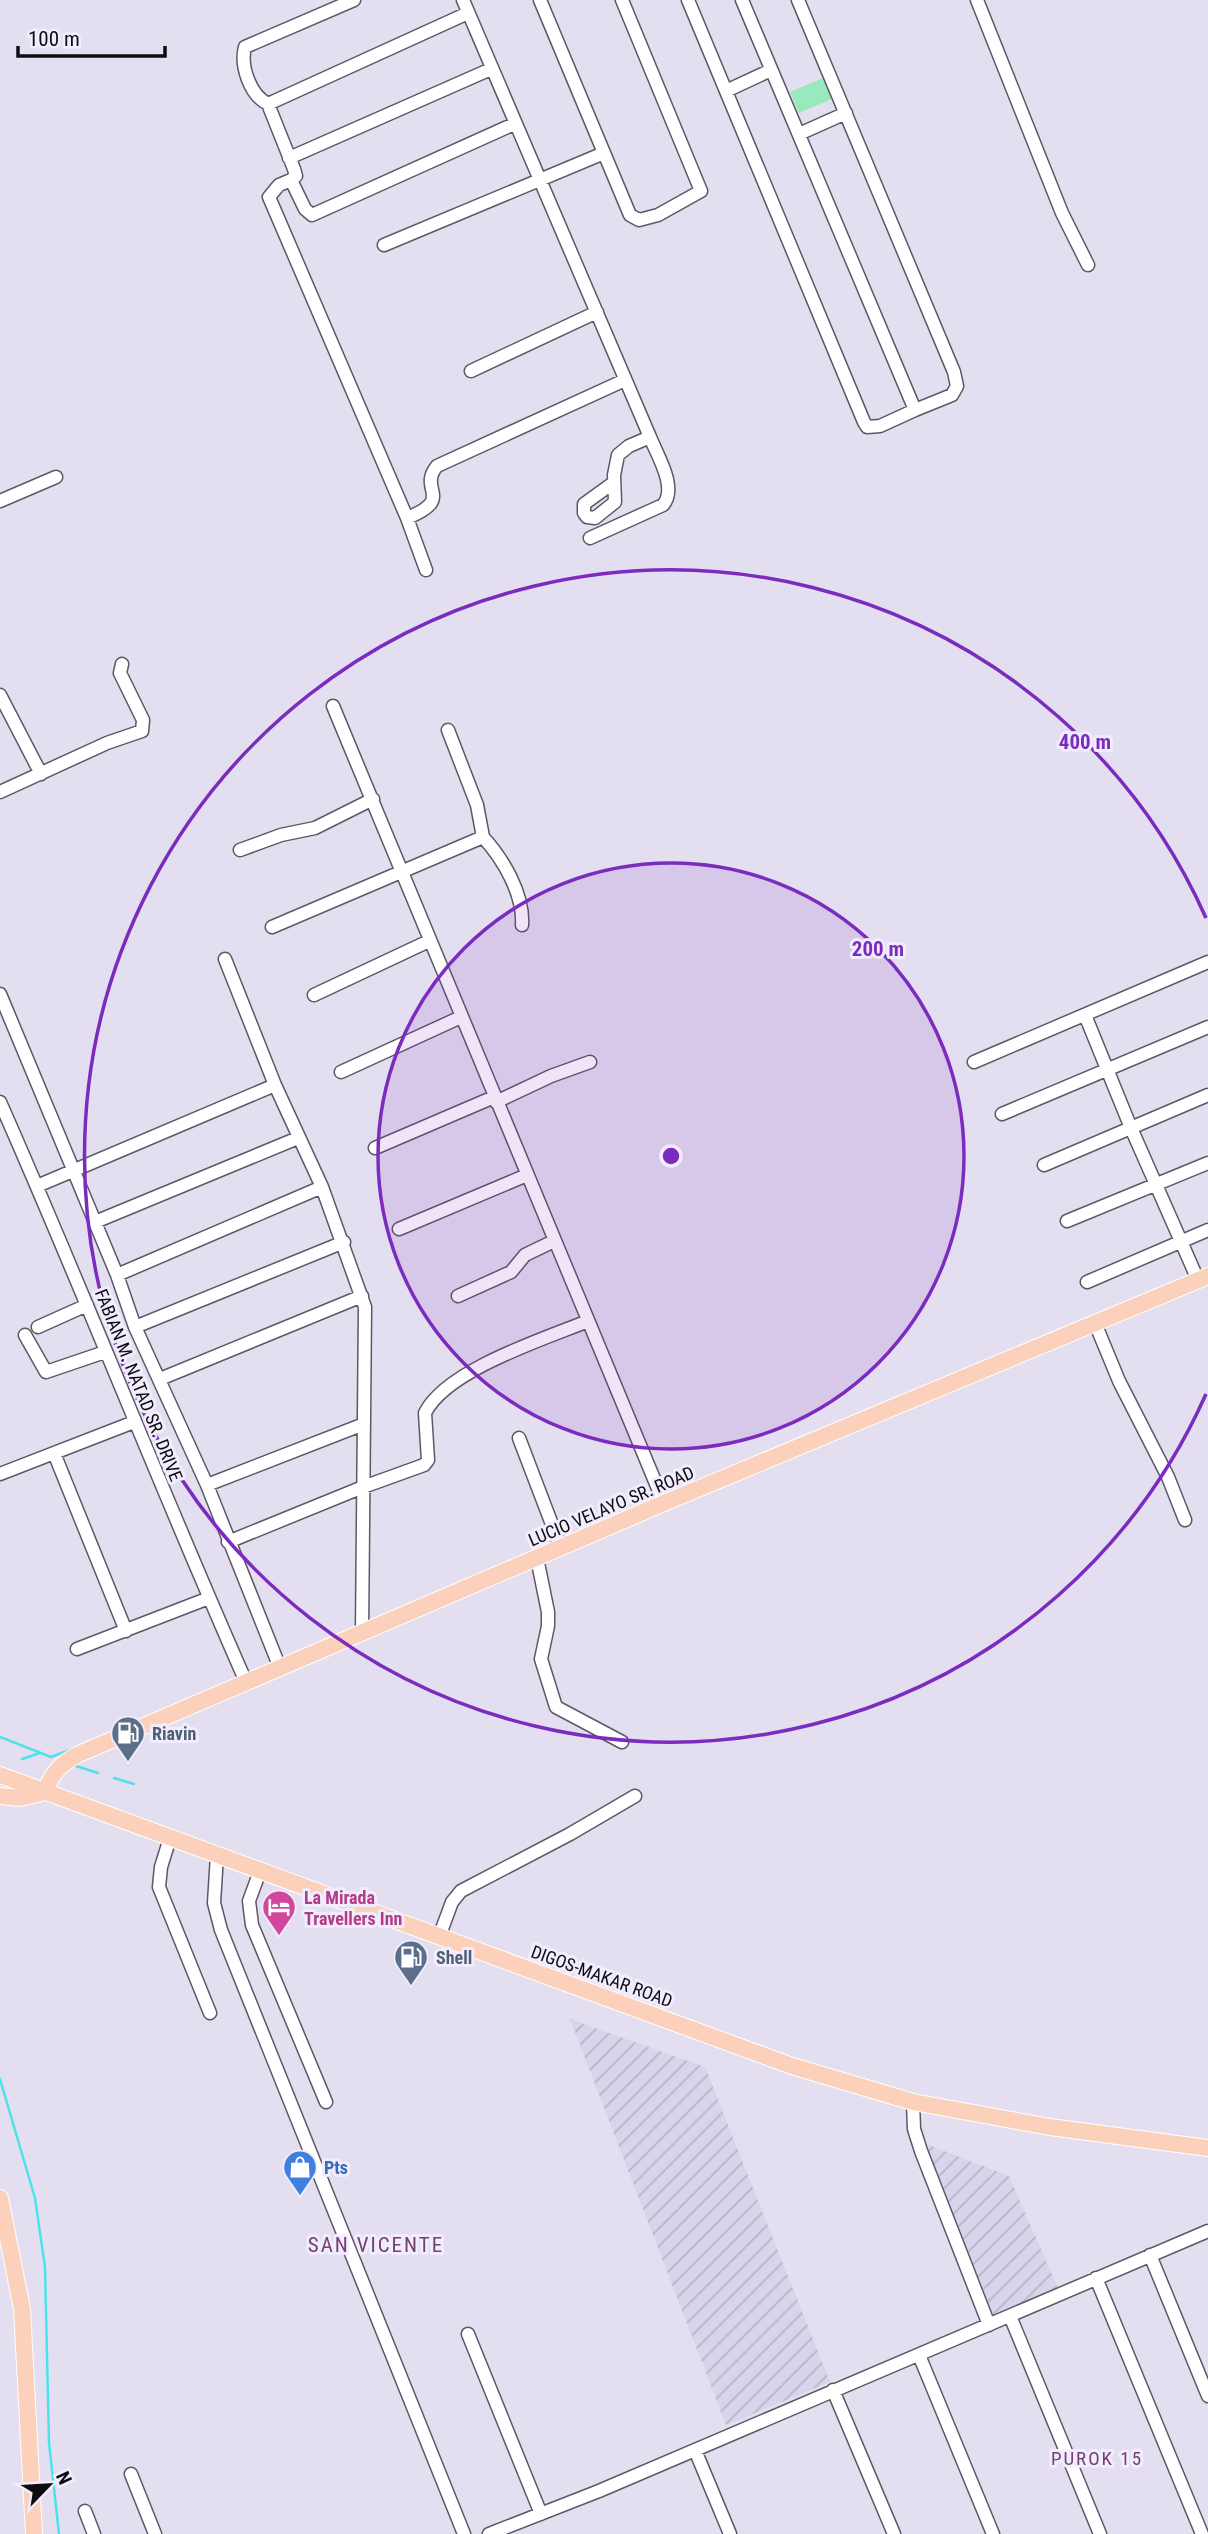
<svg xmlns="http://www.w3.org/2000/svg" width="1208" height="2534" font-family="'Roboto Condensed',sans-serif">
  <defs>
    <pattern id="industrial-furrows" width="10" height="10" patternUnits="userSpaceOnUse" patternTransform="scale(1.75)"><rect width="10" height="10" fill="#d9d3eb"/><path d="M-1 1l2-2M0 10L10 0M9 11l2-2" fill="none" stroke="#b9b4c8"/></pattern>
  </defs>
  <rect width="100%" height="100%" fill="#e4dff0"/>
  <path fill="url(#industrial-furrows)" d="M570,2019L705,2067L830,2382L726,2425Z
    M926,2144L1009,2176L1058,2288L994,2316Z"/>
  <path fill="#99e9bf" d="M823,78L832,99L799,113L790,92Z"/>
  <g fill="none" stroke-linecap="round" stroke-linejoin="round">
    <path stroke="#4ee1ea" stroke-width="2.5" d="M0,1737L51,1757L72,1749
      M22,1759L40,1753
      M76,1766L98,1773
      M114,1778L134,1784
      M0,2079L35,2198L45,2267L49,2443L59,2534"/>
    <g stroke="#5c5866" stroke-width="15">
      <path id="minor" d="M354,0L245,47C240,66 250,95 268,104L468,13
        M463,0L650,437C657,455 678,488 663,505L590,538
        M540,0L630,215L639,220L658,215L701,191L622,0
        M688,0L864,422L867,427L880,426L915,410L742,0
        M798,0L954,372L957,386L952,395L915,410
        M977,0L1062,213L1088,265
        M726,91L771,70
        M268,104L294,169L296,176L291,180L305,209L312,215L514,124
        M799,134L846,113
        M289,158L491,69
        M291,180L279,185L269,197L407,518
        M384,245L604,153
        M471,371L597,312
        M613,483L584,504V513L587,517L595,518L615,502L614,475L618,455L629,446L650,437
        M0,501L56,477
        M426,570L407,518C456,498 417,490 437,466L625,380
        M0,695L41,774
        M333,706L664,1503
        M0,792L107,743L142,731L143,720L120,673L122,664
        M483,837C503,859 524,894 522,925
        M240,850L281,835L315,828L373,799
        M272,927L483,837L477,805L448,730
        M225,959L275,1085L322,1187L365,1307L362,1634
        M0,994L117,1275L135,1327L207,1485L280,1668
        M314,995L429,941
        M1085,1015L1131,1128L1198,1280
        M974,1062L1208,962
        M341,1072L461,1017
        M0,1102C85,1294 161,1490 246,1682
        M496,1102L551,1076L590,1062
        M1002,1114L1208,1027
        M375,1148L494,1097
        M1044,1165L1208,1095
        M37,1186L275,1085
        M1067,1221L1208,1163
        M95,1222L298,1138
        M399,1229L527,1175
        M117,1275L322,1187
        M1087,1282L1208,1230
        M458,1296L511,1272L525,1255L554,1241
        M1095,1323L1119,1381L1168,1477L1185,1520
        M38,1327L87,1305
        M135,1327L344,1242
        M25,1335L46,1372L105,1352
        M160,1379L362,1296
        M519,1438L561,1548
        M54,1453L126,1631
        M0,1474L134,1422
        M207,1485L364,1424
        M228,1542L363,1487L424,1465L428,1460L425,1413C446,1370 544,1339 588,1321
        M537,1558L548,1612V1626L541,1659L556,1707L622,1742
        M77,1649L209,1598
        M170,1838L161,1867L159,1887L210,2013
        M217,1855L214,1903L221,1930L464,2534
        M260,1871L249,1901L252,1925L326,2102
        M439,1937L452,1902L461,1891L570,1834L635,1796
        M913,2102L914,2129L921,2151L989,2325
        M1150,2255L1208,2396
        M1096,2278L1202,2534
        M1010,2316L1100,2534
        M468,2334L541,2514
        M919,2355L993,2534
        M833,2390L894,2534
        M695,2450L730,2534
        M131,2474L155,2534
        M85,2511L94,2534
        M489,2534L599,2491L1208,2231"/>
    </g>
    <g stroke="#fff" stroke-width="18">
      <path id="major" d="M0,1775L792,2066L913,2102L1050,2127L1208,2148
        M45,1792C52,1773 61,1763 79,1754L664,1503L1208,1276
        M0,1796L20,1798L45,1792
        M0,2198L22,2309L34,2534"/>
    </g>
    <use href="#minor" stroke="#fff" stroke-width="12"/>
    <use href="#major" stroke="#fcd1bb" stroke-width="16"/>
  </g>
  <circle cx="671" cy="1156" r="293" fill="#7b2cbf" fill-opacity=".12"/>
  <g fill="none" stroke="#7b2cbf" stroke-width="3.5">
    <circle cx="671" cy="1156" r="293"/>
    <path d="M1206 1394A586 586 0 1 1 1206 918"/>
  </g>
  <defs>
    <g id="fuel-pin" transform="scale(1.75)"><path d="M0 17L-7.5 6A9.5 9.5 0 1 1 7.5 6Z" fill="#5c6f8a" stroke="#f1ecfe"/><path d="M-5.5-6h7V0h2V4h1.3V-2.5L3-4.5l.8-.8L6-3V5H2.5V1h-1V6h-7ZM-4.2-4.7v3.2H.2V-4.7Z" fill="#fff"/></g>
    <g id="hotel-pin" transform="scale(1.75)"><path d="M0 17L-7.5 6A9.5 9.5 0 1 1 7.5 6Z" fill="#d1479c" stroke="#f1ecfe"/><path d="M-6-4.5h1.5V1H6V5H4.5V3h-9V5H-6ZM-4 0a1.8 1.8 0 1 1 3.6 0ZM.5 0V-2.5h3Q6-2.5 6 0Z" fill="#fff"/></g>
    <g id="shop-pin" transform="scale(1.75)"><path d="M0 17L-7.5 6A9.5 9.5 0 1 1 7.5 6Z" fill="#3f7fe0" stroke="#f1ecfe"/><path d="M-5-2.5h2.3a2.7 3.5 0 0 1 5.4 0H5L5.5 6h-11ZM-1.5-2.5h3a1.5 2.3 0 0 0-3 0Z" fill="#fff"/></g>
  </defs>
  <g fill-rule="evenodd">
    <use href="#fuel-pin" x="128" y="1733"/>
    <use href="#hotel-pin" x="279" y="1907"/>
    <use href="#fuel-pin" x="411" y="1957"/>
    <use href="#shop-pin" x="300" y="2167"/>
  </g>
  <g text-anchor="middle" dominant-baseline="central" stroke-width="6" stroke-linejoin="round" paint-order="stroke">
    <g font-size="18" fill="#0d0c11" stroke="#f1ecfe">
      <text transform="translate(139 1385) rotate(68)">FABIAN M. NATAD SR. DRIVE</text>
      <text transform="translate(611 1506) rotate(-23)">LUCIO VELAYO SR. ROAD</text>
      <text transform="translate(602 1976) rotate(20)">DIGOS-MAKAR ROAD</text>
    </g>
    <g font-size="18" font-weight="bold" fill="#4e5e75" stroke="#f1ecfe" text-anchor="start">
      <text x="152" y="1733">Riavin</text>
      <text x="436" y="1957">Shell</text>
    </g>
    <g font-size="18" font-weight="bold" fill="#b23c85" stroke="#f1ecfe" text-anchor="start">
      <text x="304" y="1897">La Mirada<tspan x="304" dy="21">Travellers Inn</tspan></text>
    </g>
    <g font-size="18" font-weight="bold" fill="#366cbe" stroke="#f1ecfe" text-anchor="start">
      <text x="324" y="2167">Pts</text>
    </g>
    <g font-size="19" letter-spacing="2" fill="#764070" stroke="#f1ecfe">
      <text x="1097" y="2458">PUROK 15</text>
    </g>
    <g font-size="21" letter-spacing="2" fill="#764070" stroke="#f1ecfe">
      <text x="376" y="2245">SAN VICENTE</text>
    </g>
  </g>
  <circle cx="671" cy="1156" r="10" fill="#7b2cbf" stroke="#f1ecfe" stroke-width="3.5"/>
  <g font-size="21" text-anchor="middle" font-weight="bold" fill="#7b2cbf" stroke="#f1ecfe" stroke-width="6" stroke-linejoin="round" paint-order="stroke">
    <text x="1085" y="749">400 m</text>
    <text x="878" y="956">200 m</text>
  </g>
  <g transform="translate(49 2485) rotate(65)" stroke="#f1ecfe" stroke-width="5" paint-order="stroke">
  <path d="M0-5L12 26L0 18L-12 26Z" fill="#0d0c11"/>
  <text y="-10" font-size="19" font-weight="bold" text-anchor="middle" fill="#0d0c11">N</text>
  </g>
  <path d="M18 46v10h147v-10" fill="none" stroke="#0d0c11" stroke-width="3.5"/>
  <text x="28" y="46" font-size="21" fill="#0d0c11" stroke="#f1ecfe" stroke-width="5" paint-order="stroke">100 m</text>
</svg>
